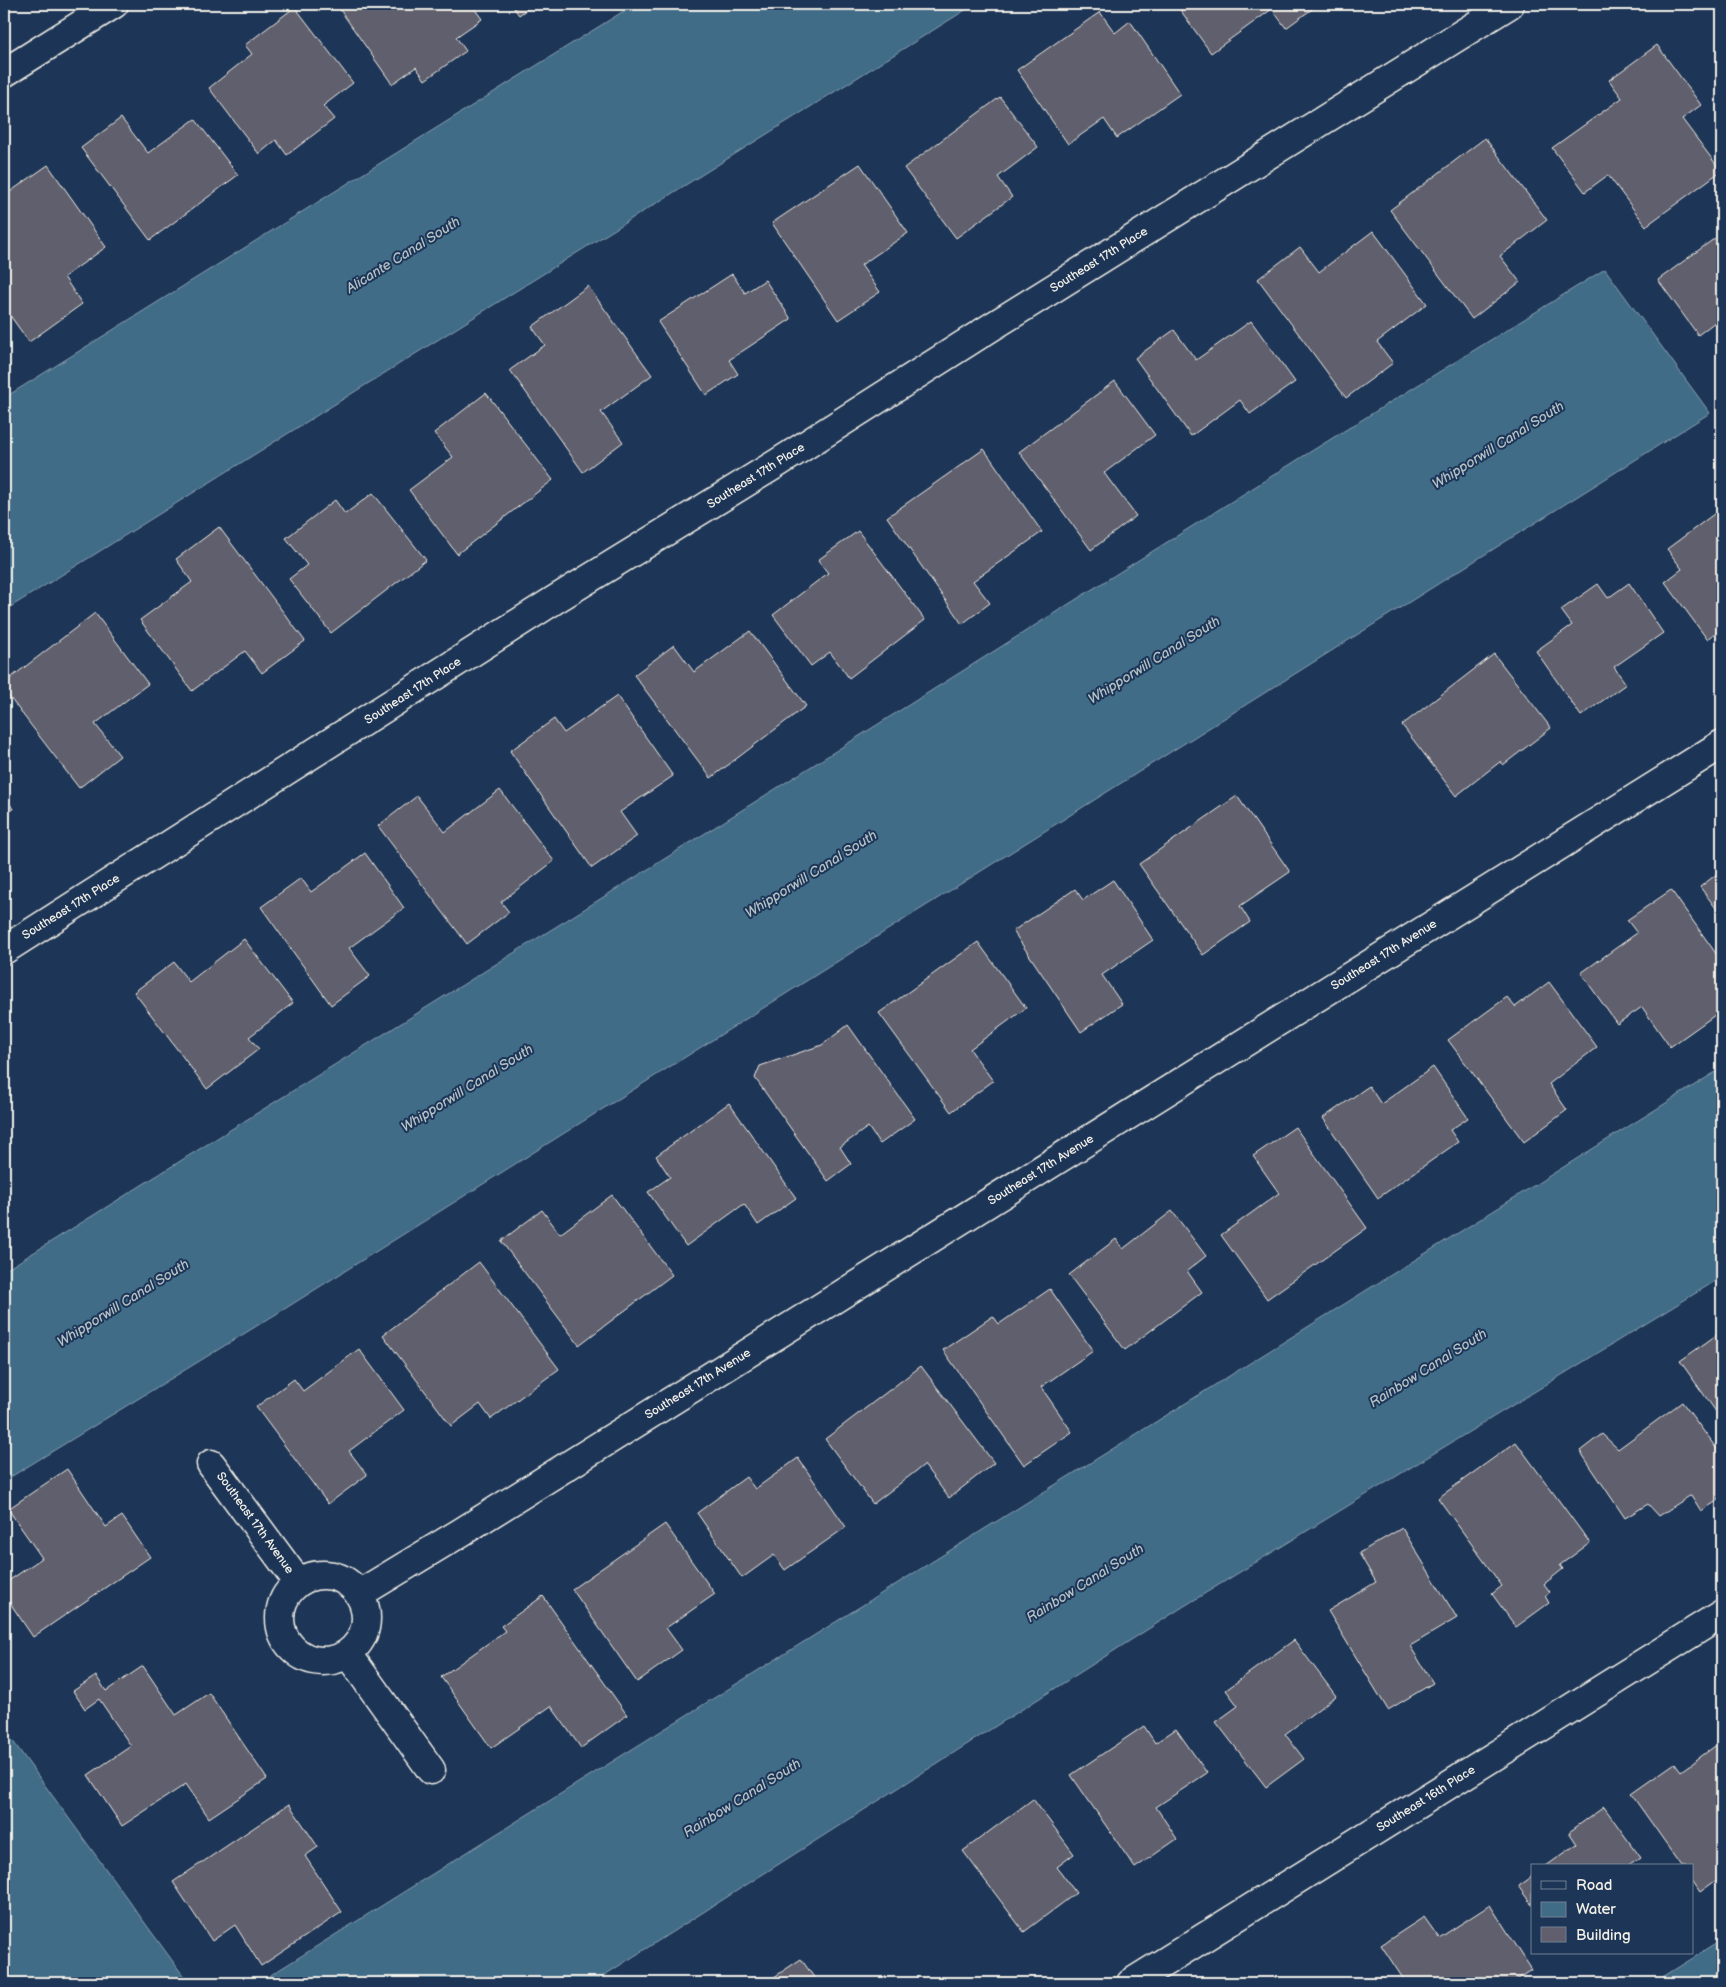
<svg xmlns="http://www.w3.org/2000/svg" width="1726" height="1987" font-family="'Balsamiq Sans',sans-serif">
  <rect width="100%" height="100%" fill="#1d3557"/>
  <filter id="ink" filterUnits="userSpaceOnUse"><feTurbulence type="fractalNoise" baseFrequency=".02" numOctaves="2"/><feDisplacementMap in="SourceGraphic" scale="10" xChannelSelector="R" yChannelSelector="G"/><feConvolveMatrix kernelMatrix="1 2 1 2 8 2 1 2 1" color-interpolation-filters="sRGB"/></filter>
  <g filter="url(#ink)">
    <path fill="#416c88" stroke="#89a1ae" d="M635,4H975L4,611V398Z
      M1605,269L1710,413L286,1308L4,1481V1271L650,868L1310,452Z
      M1722,1068V1277L1186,1605L592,1983H258Z
      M4,1729L182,1974L190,1983H4Z
      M1722,1940V1983H1653Z"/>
    <path fill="#615e6d" stroke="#f4f1e8" d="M336,4H471L482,19L456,37L466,51L425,80L416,67L392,84Z
      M511,4H534L519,15Z
      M1176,4H1319L1286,28L1272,9L1211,53Z
      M295,7L353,83L323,106L334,119L287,155L276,140L259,154L209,88L252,54L245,45Z
      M1100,12L1115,33L1130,21L1180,94L1117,138L1104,119L1068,144L1017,70Z
      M1657,45L1701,105L1682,119L1721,171L1646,226L1608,175L1585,192L1552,148L1622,98L1609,80Z
      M1000,97L1038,147L998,177L1012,197L956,238L904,168Z
      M121,118L148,153L195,119L238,175L150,240L81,148Z
      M1485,138L1547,220L1500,256L1520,282L1472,319L1390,210Z
      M860,164L908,233L861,265L880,292L838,320L772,223Z
      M48,165L106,247L64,277L82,304L29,342L4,307V196Z
      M1373,231L1427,304L1377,342L1393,363L1346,398L1258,279L1300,247L1319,272Z
      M1722,233V332L1715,322L1698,335L1658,280Z
      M732,274L745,293L765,280L791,319L729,360L738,374L706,395L658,322Z
      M588,286L652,375L601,412L623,442L583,472L510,370L545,345L532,327Z
      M1251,321L1295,382L1250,414L1240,400L1191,436L1135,358L1174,330L1196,360Z
      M1115,381L1155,435L1104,473L1136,516L1091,550L1019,452Z
      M486,393L553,480L457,554L409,490L453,457L434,433Z
      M984,449L1042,532L973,581L990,603L962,624L887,517Z
      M373,493L426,560L331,633L289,579L307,565L286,538L335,500L345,514Z
      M1722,508V628L1707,639L1665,582L1682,569L1667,549Z
      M219,527L305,641L262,673L245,651L192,691L140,620L192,582L176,559Z
      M858,531L925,620L849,678L830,652L811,666L773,615L828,573L818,560Z
      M1629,583L1663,633L1614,667L1626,684L1581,716L1536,651L1572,625L1561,610L1598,584L1608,598Z
      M95,613L148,684L95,724L120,756L79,788L4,690V683Z
      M750,631L806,706L711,778L634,675L674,645L694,672Z
      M1494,654L1551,728L1503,765L1501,761L1456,796L1402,725Z
      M617,696L673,776L620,812L637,836L592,868L510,751L554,719L564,733Z
      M500,790L554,861L501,902L509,912L467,944L378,826L417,796L445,832Z
      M4,795L13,809L4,815Z
      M1237,796L1290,872L1240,906L1250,922L1203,955L1139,864Z
      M365,853L404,908L349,948L370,976L331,1005L261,907L301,878L311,892Z
      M1722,870V916L1700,887Z
      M1113,880L1153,940L1102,975L1122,1004L1081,1032L1013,931L1075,889L1083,900Z
      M1671,890L1722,962V1010L1670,1047L1642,1007L1617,1024L1581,973L1637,933L1627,920Z
      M244,939L293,1003L249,1037L259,1049L207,1089L134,992L174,962L189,982Z
      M978,942L1026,1008L970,1049L993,1081L951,1112L879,1013Z
      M1549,982L1597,1047L1549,1084L1567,1110L1524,1142L1448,1040L1507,997L1515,1007Z
      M848,1025L915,1119L880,1144L868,1127L840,1147L851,1164L828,1181L755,1078L760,1066L822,1045Z
      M1433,1067L1468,1118L1450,1130L1458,1142L1378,1198L1323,1118L1369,1086L1381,1104Z
      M729,1103L796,1198L758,1225L744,1204L686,1246L648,1192L670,1177L656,1156Z
      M1295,1127L1367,1228L1267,1299L1221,1235L1279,1193L1253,1156Z
      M612,1195L672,1275L579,1345L501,1241L542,1210L560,1234Z
      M1172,1211L1206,1256L1187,1271L1202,1292L1125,1350L1069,1275L1116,1239L1123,1249Z
      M479,1262L559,1369L491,1419L480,1404L451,1426L383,1335Z
      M1050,1289L1093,1351L1041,1387L1072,1432L1024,1465L943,1350L993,1316L999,1324Z
      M1722,1331V1420L1680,1361Z
      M359,1349L404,1410L349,1451L367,1475L328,1504L256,1407L294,1379L303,1391Z
      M921,1366L994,1463L949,1498L924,1465L873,1504L825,1439Z
      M1682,1402L1722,1456V1498L1701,1511L1691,1495L1659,1516L1648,1504L1625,1518L1580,1451L1602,1434L1618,1449Z
      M1516,1442L1590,1543L1560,1565L1563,1569L1544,1584L1550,1592L1545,1596L1549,1603L1516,1627L1492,1594L1502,1586L1438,1498Z
      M798,1458L846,1527L785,1570L774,1555L742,1578L697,1513L746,1477L755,1489Z
      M67,1469L106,1527L122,1516L150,1557L33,1637L4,1594V1584L42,1558L8,1509Z
      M665,1524L715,1594L666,1628L682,1650L637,1682L572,1589Z
      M1402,1528L1457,1618L1410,1646L1433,1683L1388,1710L1328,1611L1376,1582L1359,1553Z
      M543,1596L627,1715L581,1748L551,1706L491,1748L441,1677L505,1631L501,1626Z
      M1294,1640L1336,1696L1285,1734L1304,1759L1266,1787L1216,1722L1238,1706L1226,1690Z
      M143,1666L176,1715L209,1693L267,1779L209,1818L186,1784L122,1826L88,1775L131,1746L99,1699L85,1709L73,1691L96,1676L106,1691Z
      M1144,1726L1155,1743L1176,1729L1207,1773L1156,1807L1177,1839L1135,1868L1071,1775Z
      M1722,1741V1876L1700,1892L1692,1880V1866H1682L1631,1794L1675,1763L1681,1771Z
      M1033,1799L1074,1854L1057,1867L1076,1893L1024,1932L963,1851Z
      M289,1804L318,1847L305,1856L342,1912L261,1966L235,1925L212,1941L173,1882Z
      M1604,1807L1640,1857L1627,1866H1546L1577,1844L1569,1832Z
      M1532,1876V1905L1518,1886Z
      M1490,1905L1532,1970L1512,1983H1406L1381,1945L1424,1917L1439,1938Z
      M801,1959L818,1983H765Z"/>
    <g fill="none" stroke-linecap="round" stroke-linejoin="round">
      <g stroke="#f4f1e8" stroke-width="31">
        <path id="minor" d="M4,73L114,4
          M4,950L556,599L776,464L993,326L1510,4
          M211,1464L298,1582
          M280 1618a43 43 0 1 1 86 0a43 43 0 1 1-86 0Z
          M359,1594L460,1533L1722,744
          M348,1654L431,1770
          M1131,1983L1722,1614"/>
      </g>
      <use href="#minor" stroke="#1d3557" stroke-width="28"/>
    </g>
  </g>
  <g text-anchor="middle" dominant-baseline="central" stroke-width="4" stroke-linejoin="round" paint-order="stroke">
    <g font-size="12" fill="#f4f1e8" stroke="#1d3557">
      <text transform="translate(1099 260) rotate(-32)">Southeast 17th Place</text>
      <text transform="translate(756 476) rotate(-32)">Southeast 17th Place</text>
      <text transform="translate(413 691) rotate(-33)">Southeast 17th Place</text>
      <text transform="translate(71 907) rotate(-32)">Southeast 17th Place</text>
      <text transform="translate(1384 955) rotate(-32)">Southeast 17th Avenue</text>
      <text transform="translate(1041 1170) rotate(-32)">Southeast 17th Avenue</text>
      <text transform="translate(698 1384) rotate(-32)">Southeast 17th Avenue</text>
      <text transform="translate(255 1523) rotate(54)">Southeast 17th Avenue</text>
      <text transform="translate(1426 1799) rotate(-32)">Southeast 16th Place</text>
    </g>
    <g font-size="14" font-style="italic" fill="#b5c2c6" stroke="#1d3557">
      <text transform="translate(403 255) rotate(-32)">Alicante Canal South</text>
      <text transform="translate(1498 445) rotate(-32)">Whipporwill Canal South</text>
      <text transform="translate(1154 660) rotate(-32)">Whipporwill Canal South</text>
      <text transform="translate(811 874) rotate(-32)">Whipporwill Canal South</text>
      <text transform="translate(467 1088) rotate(-32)">Whipporwill Canal South</text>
      <text transform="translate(123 1303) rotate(-32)">Whipporwill Canal South</text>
      <text transform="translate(1428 1368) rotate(-32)">Rainbow Canal South</text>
      <text transform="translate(1085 1583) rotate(-32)">Rainbow Canal South</text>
      <text transform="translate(742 1798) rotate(-32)">Rainbow Canal South</text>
    </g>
  </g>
  <rect width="1726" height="1987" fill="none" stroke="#1d3557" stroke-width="20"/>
  <rect x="10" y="10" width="1706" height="1967" fill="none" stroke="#f4f1e8" stroke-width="2" filter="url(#ink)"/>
  <rect x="1531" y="1864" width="162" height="90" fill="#1d3557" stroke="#738091"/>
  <rect x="1541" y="1881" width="25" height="8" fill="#1d3557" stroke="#738091"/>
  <text x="1576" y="1890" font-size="15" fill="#f4f1e8">Road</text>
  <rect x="1541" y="1902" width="25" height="15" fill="#416c88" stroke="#738091"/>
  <text x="1576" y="1914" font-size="15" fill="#f4f1e8">Water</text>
  <rect x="1541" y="1927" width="25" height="15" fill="#615e6d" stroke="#738091"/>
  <text x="1576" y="1940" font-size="15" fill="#f4f1e8">Building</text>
</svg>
